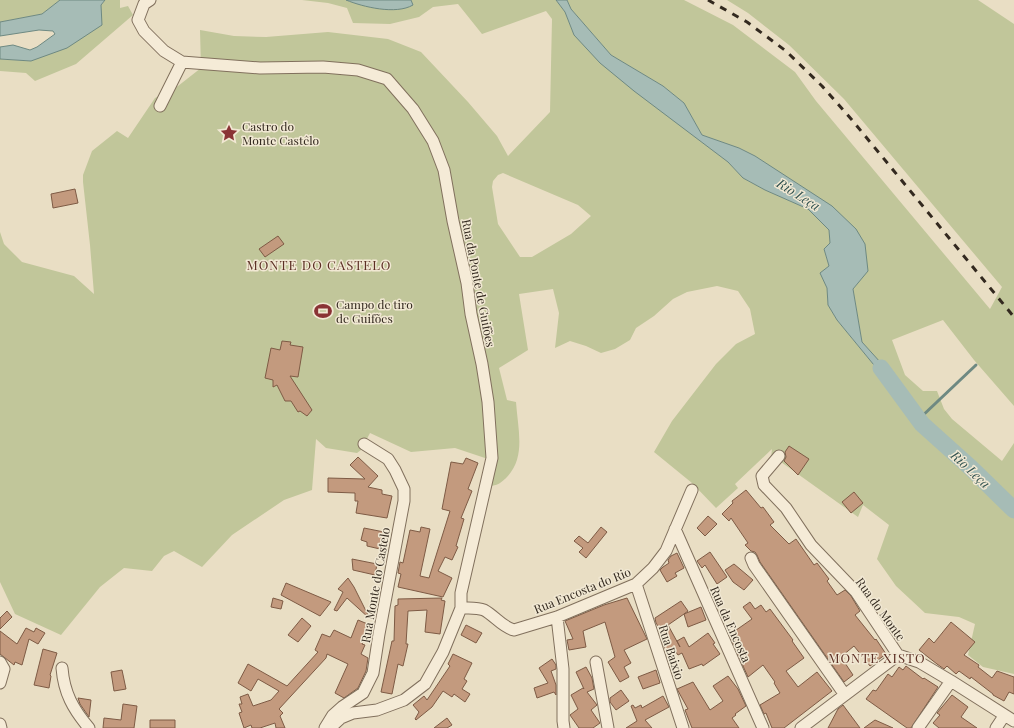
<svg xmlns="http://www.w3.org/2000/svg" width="1014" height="728" font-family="'Playfair Display',serif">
  <rect width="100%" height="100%" fill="#e9dec4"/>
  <path fill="#c1c69a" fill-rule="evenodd" d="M0,0H60L42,14L0,22Z
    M105,0H120V8L128,6L133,15L76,64L35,81L26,73L0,71V59L31,61L101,5Z
    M302,0H346L351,2L413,5L411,0H556L565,12L574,35L668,116L728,162L743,178L765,190L808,209L829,230L830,243L824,249L829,266L821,273L827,288L828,305L837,320L892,387L899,384L862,342L853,289L868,270L791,180L755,156L739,148L702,135L684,103L663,86L611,55L571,9L567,0H684L733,25L795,72L816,101L990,309L1002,287L844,99L789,45L748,13L727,0H978L1014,24V406L974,360L943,320L892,340L905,375L923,391H937L944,409L952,419L1002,461L1014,443V674L983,667L968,655L975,624L959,617L925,613L896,586L877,559L889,525L863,505L858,517L781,462L771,458L772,449L735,484L738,488L716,508L692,483L654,452L672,421L716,364L736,344L755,334L750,309L738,291L717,286L687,292L673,299L654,316L636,328L630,340L615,349L601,353L586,346L570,341L555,348L559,313L553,289L519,294L528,350L499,368L507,400L516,402C518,432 528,463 500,483C496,486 489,486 485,487L491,458H485L455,448L411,452L370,433L361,450L357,453L326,448L316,439L312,490L284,500L232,535L202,567L174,551L164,556L152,571L124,568L100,587L61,635L15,614L0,582V232L4,244L22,262L74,276L94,294L90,245L83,182V175L92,151L117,131L128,138L155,98L178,86L201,68L200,30L234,36L266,37L328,32L388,39L421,52L468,102L497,136L508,156L550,112L552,19L546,11L482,34L458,4L433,7L419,17L390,24L353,23L347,8L328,3ZM503,173L578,205L591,216L571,234L532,257H520L498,224L492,187L493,181L498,175Z"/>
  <path fill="#a6bcb6" stroke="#6e8982" d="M60,0H105L101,5L102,25L67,48L31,61L0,59V47L13,45L30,50L37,47L55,34L53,31L39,30L0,36V22L42,14Z
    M346,0H411L413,5C396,15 363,7 346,0Z
    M556,0H567L571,9L611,55L663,86L684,103L702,135L739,148L755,156L832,206L856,229L865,244L868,271L853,289L862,342L900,384L892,387L837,320L828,305L827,288L820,273L829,266L824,249L830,243L829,230L808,209L765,190L743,178L728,162L634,91L600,63L574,35L565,12Z"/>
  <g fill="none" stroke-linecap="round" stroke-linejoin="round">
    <path stroke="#6e8982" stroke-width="3" d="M919,419L976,365"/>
    <path stroke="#a6bcb6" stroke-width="17" d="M881,368L922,424L971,468L1014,510"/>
  </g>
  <path fill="#c39a7e" stroke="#7e5b45" d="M75,189L78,203L53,208L51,194Z
    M278,236L284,244L265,257L259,249Z
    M282,341L291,342L290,345L303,347L298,377L290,376L312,410L307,416L300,411L298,412L291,401H285L277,385L273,387V380L265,378L271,348L280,350Z
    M789,446L809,459L798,475L784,461L786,457L785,452Z
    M358,457L378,476L368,487L382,490V494L392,496L387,518L356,513L358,501H355V493L328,492V478L365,479L350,465Z
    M466,458L478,463L468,489L472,491L461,518L464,519L456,546L458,547L452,560L445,557L438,571L452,578L443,597L398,587L401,574L398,573L400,562L403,563L410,530L420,532L421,527L430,529L420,576L429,578L450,511L442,509L451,462L463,464Z
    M746,490L761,508L763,507L774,522L770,525L789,544L796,539L814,565L817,563L829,579L827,581L837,595L845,590L851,596L860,611L855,615L875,640L876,639L886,654L870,666L854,646L842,656L844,659L843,660L853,675L844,682L760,562L757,555L755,552L751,551L745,545L748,543L731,518L729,521L722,514L733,503L732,501Z
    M854,492L863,503L851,513L842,502Z
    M708,516L717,524L705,536L697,528Z
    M601,527L607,532L586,558L579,552L583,548L574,541L579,536L588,543Z
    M364,528L384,532L380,549L367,546V542L361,540Z
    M710,552L727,577L717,584L705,565L702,568L697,561Z
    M677,553L684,568L675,573L677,576L667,582L660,570L663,567L669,563L668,560L671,556Z
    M352,559L377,564L375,575L353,570Z
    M734,564L753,580L744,590L733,582L725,570Z
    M348,578L354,587L369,617V618L347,598L337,611L334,610L343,592L338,589Z
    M286,583L331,602L320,616L281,595Z
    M273,598L283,601L281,609L271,607Z
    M442,598L441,600L445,601L440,634L425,632L427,610L408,611L406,644H408L403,666L398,664L392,694L381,692L392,641H394L395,606L398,605V599Z
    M627,598L647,639L624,650L631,663L624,667L629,677L620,682L608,662L615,657L605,622L583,631L586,647L569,650L567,640L573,639L565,621L604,605Z
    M681,601L688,611L684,614L701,607L706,620L688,627L684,614L668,625L680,647L677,641L684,637L689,647L708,633L715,643L713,644L720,654L703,666L702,664L689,669L682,653L678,655L673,648L667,652L663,645L662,640L666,638L656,623L655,618Z
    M750,602L755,609L761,605L766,612L770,609L793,640L792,641L804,658L786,671L798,687L817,672L832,691L784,728H772L766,713L764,714L760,705L780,693L774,683L775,682L763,665L748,677L729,635L752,619L743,607Z
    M7,611L12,617L0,629V618Z
    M302,618L311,626L298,642L288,635Z
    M358,620L370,625L362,644L365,645L361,654L368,658L366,671L358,688L344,698L335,693L348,664L327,654L326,658L279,709L283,713L280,716L285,728H276L275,723L260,728H252L251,725L244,728L239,713L242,712L239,704H242L240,697L248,694L253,706L271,700L279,691L258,679L251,691L238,683L248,664L287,686L318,652L315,650L322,634L330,637L334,630L351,638Z
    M951,622L975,642L964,655L979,665L978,667L992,678L997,671L1014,677V694L1009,692L1004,701L993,695V694L971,677L970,679L959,671L956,674L947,666L944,669L937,664L919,650L929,638L934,643Z
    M466,625L482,633L476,643L461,635Z
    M26,628L34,632L36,628L45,633L38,644L29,639L22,665L15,662L14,665L0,654V631L17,644Z
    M43,649L57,653L50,675L51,676L49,688L34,685Z
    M453,654L472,663L464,679L467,681L462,689L470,694L465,702L454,694L452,697L443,691L432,707L416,720L415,719L419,712L413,705L424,696L427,700L450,666L448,664Z
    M552,659L556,665V669L551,671L556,685V695L554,692L537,698L534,688L548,683L539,668Z
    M906,666L923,679L924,678L938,687L911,728H907L866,699L873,690L876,691L888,674L892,677L899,667L903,670Z
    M586,667L592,678L594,689L587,692L597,705L591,710L600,723L593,728H579L570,715L578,709L571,695L583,688L584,689L576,672Z
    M122,670L126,689L114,691L111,672Z
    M656,670L660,683L643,689L638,677Z
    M728,676L738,689L746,706L735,714L736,715L732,718L739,728H692L685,710L688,709L677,689L693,682L710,710L723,701L713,686Z
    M621,690L629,701L616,710L610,702V698Z
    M952,695L968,707L961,717L977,728H939L933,723L940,715L937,713Z
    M663,696L669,707L645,720L652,728H626L637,721L631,706L633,705L635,708L641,705L642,708Z
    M78,698L91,700L89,717L80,704Z
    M123,704L137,706L134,728H103L104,718L121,720Z
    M843,705L860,728H828L838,709Z
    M447,718L452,725L447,728H434Z
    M150,720H175V728H150Z
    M875,720L893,728H864Z"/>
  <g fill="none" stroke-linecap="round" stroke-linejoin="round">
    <g stroke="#81705d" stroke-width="13">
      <path id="minor" d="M150,0L144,4L138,20L144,31L164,51L182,62L260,68L323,67L358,70L387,79L413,109L433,141L444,170L453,221L467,283L471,314L482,364L488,402L492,458L461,593V608L443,652L425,684L404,700L377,710L353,713L341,718L330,728
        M160,106L182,62
        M779,456L762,476L764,485L786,508L811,545L856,592L898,655L919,662L951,681L1014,721
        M675,529L763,728
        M751,558L754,565L845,695
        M636,584L683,728
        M461,608C468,608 477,607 484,610C495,616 502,627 514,630L557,617L636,584L653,568L666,551L692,490
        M557,617L563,669V721L564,728
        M0,662L4,669L0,683
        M596,662L608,728
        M62,668C64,693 73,709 89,728
        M0,724L1,728
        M325,728L333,715L342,707L363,693L373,673L379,634L404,501V489L395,470L388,459L364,444
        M801,728L898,655
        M918,728L951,681
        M996,728L1004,716"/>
    </g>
    <use href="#minor" stroke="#f5ebd7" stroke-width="11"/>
    <path stroke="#33291f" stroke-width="3" stroke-dasharray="7 7" stroke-linecap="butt" d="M708,0L747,22L786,51L822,86L852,120L1014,317"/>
  </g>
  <defs>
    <g id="sight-bare" transform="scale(1.38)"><path d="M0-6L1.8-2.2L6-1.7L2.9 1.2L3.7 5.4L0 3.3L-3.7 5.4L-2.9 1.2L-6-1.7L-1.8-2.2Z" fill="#8a3335" stroke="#f1e8d3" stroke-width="2.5" paint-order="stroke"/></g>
    <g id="stadium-bare" transform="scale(1.38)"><path d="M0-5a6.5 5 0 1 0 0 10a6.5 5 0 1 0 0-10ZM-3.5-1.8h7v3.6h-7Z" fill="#8a3335" stroke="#f1e8d3" stroke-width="2.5" paint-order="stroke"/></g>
  </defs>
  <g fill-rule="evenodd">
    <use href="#sight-bare" x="229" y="133"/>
    <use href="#stadium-bare" x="323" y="311"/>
  </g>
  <g text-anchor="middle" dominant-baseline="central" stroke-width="3" stroke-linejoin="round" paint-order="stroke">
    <g font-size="12" fill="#33291f" stroke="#f1e8d3" text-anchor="start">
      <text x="242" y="126">Castro do<tspan x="242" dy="14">Monte Castêlo</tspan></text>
      <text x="336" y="304">Campo de tiro<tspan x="336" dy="14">de Guifões</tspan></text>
    </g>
    <g font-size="12" fill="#33291f" stroke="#f1e8d3">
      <text transform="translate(479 283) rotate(79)">Rua da Ponte de Guifões</text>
      <text transform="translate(375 585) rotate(-80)">Rua Monte do Castelo</text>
      <text transform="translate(582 590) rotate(-22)">Rua Encosta do Rio</text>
      <text transform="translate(881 609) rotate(54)">Rua do Monte</text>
      <text transform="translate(731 624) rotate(66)">Rua da Encosta</text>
      <text transform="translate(672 652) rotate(72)">Rua Baixio</text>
    </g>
    <g font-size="13" font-style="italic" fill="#30514f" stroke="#f1e8d3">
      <text transform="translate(799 194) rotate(32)">Rio Leça</text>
      <text transform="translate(971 469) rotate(43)">Rio Leça</text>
    </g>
    <g font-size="13" letter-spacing="1" fill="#5b2e23" stroke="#f1e8d3">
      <text x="319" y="264">MONTE DO CASTELO</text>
      <text x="877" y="657">MONTE XISTO</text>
    </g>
  </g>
</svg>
